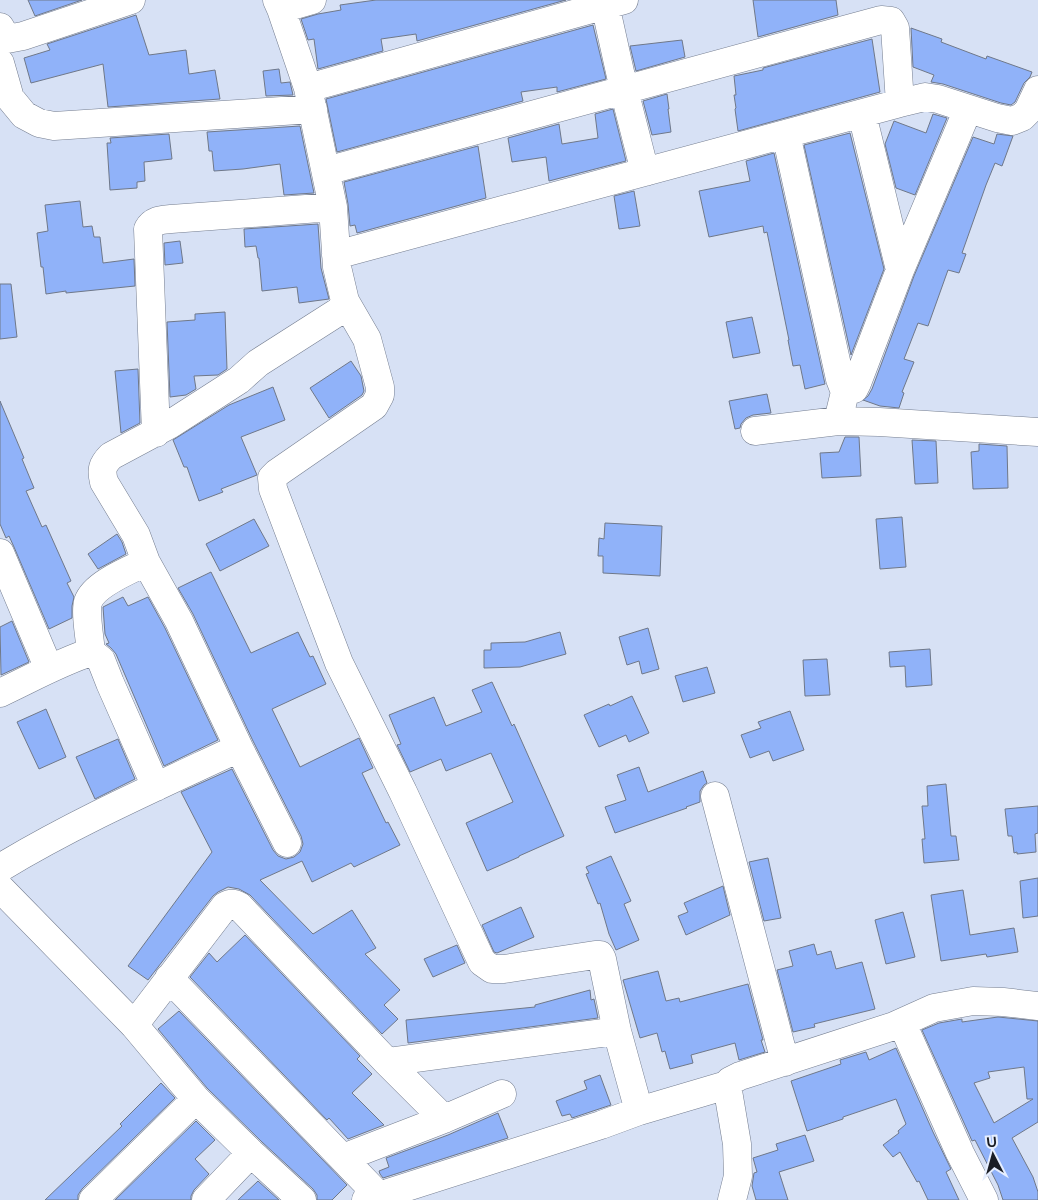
<svg xmlns="http://www.w3.org/2000/svg" width="1038" height="1200" font-family="Raleway,sans-serif">
  <rect width="100%" height="100%" fill="#d7e1f5"/>
  <path fill="#90b2f9" stroke="#6f7889" fill-rule="evenodd" d="M28,0H82L35,16Z
    M376,0H566L417,41L416,34L381,39L383,51L318,69L314,39L308,40L301,19L318,14L341,10L340,5Z
    M753,0H836L838,15L758,37Z
    M136,15L149,55L186,50L189,74L215,70L220,99L108,107L103,64L31,83L24,58L50,50L47,44Z
    M593,25L606,79L557,92V87L521,92L523,101L337,152L326,99Z
    M911,28L942,39L941,42L986,59L987,56L1032,72L1030,77L1024,83L1015,102L1011,105L1001,103L943,84L931,82L934,75L913,67Z
    M872,39L880,92L738,131L735,109L736,108L734,95H736L734,76L763,70V68Z
    M682,40L685,57L636,71L630,46Z
    M279,69L281,83L290,82L293,95L266,96L263,71Z
    M667,94L669,109H668L671,132L652,135L643,101Z
    M613,109L626,161L549,181L546,157L512,162L508,138L559,124L562,144L598,138L595,114Z
    M933,114L947,118L915,195L896,188L885,144L894,121L926,133Z
    M300,126L314,193L284,195L280,164L243,169L214,171L212,151H209L207,132Z
    M850,133L884,269L851,355L804,145Z
    M169,134L172,159L144,162L145,181L137,182V188L110,190L107,143H111L110,138Z
    M997,134L1013,136L1002,166L995,163L986,185L962,253L966,254L959,273L948,270L928,326L918,323L904,359L914,362L902,392L904,393L899,408L880,406L863,400L868,396L872,389L914,276L973,137L994,144Z
    M478,146L486,198L357,233L355,225L350,226L348,204L344,182Z
    M774,153L825,384L805,389L800,365L793,366L788,340H789L767,232L764,233L763,226L709,237L699,191L750,181L746,161Z
    M634,191L640,226L619,229L614,196Z
    M80,201L83,227L92,226L94,237H100L103,263L134,259L135,286L66,293V291L46,294L43,267H41L37,233L48,231L45,205Z
    M318,224L321,268L329,299L299,303L297,287L262,291L259,258H258L256,246L245,247L244,229Z
    M180,241L183,263L165,265L164,243Z
    M0,284H11L17,337L0,339Z
    M225,312L227,369L218,375L194,376L196,389L186,395L170,397L167,322L195,320V314Z
    M752,317L760,353L733,358L726,322Z
    M351,361L361,376L364,391L362,395L329,418L310,388Z
    M138,369L140,423L121,433L115,371Z
    M273,387L285,420L241,437L257,475L221,489L223,492L199,501L187,467H184L173,440L229,405Z
    M767,394L771,413L753,415L746,418L741,424L740,428L735,429L729,401Z
    M0,401L24,458L22,459L34,488L26,491L42,527L46,525L71,581L67,583L74,597L72,606V618L49,629L14,547L9,536L6,538L0,524Z
    M845,437H859L861,476L822,478L820,453L839,452Z
    M912,440L936,441L938,483L915,484Z
    M979,444L1007,446L1008,488L973,489L971,452L979,451Z
    M902,517L906,567L880,569L876,519Z
    M254,519L269,546L220,571L206,544Z
    M605,523L662,526L660,576L603,573V556H598L599,538L604,539Z
    M117,534L122,542L126,554L98,569L88,554Z
    M211,572L251,653L298,632L310,657L313,656L326,684L272,709L300,767L359,738L373,768L362,773L386,823L388,822L400,845L354,867L351,863L312,882L302,861L260,880L313,934L352,910L376,948L365,954L400,990L384,1005L398,1019L382,1034L250,895L239,889L228,887L218,892L213,896L148,980L128,966L212,852L181,792L232,769L273,850L278,856L286,859L294,857L300,852L303,844L301,836L253,741L193,614L178,588Z
    M123,597L128,606L148,597L165,628L218,740L164,766L116,654L111,648L106,644L109,643L105,634L103,607Z
    M12,621L29,662L1,675L0,627Z
    M648,628L659,669L642,674L639,661L627,665L619,637Z
    M560,632L566,654L520,667L484,668V650H491V643L525,642Z
    M930,649L932,685L906,687L905,666L890,667L889,652Z
    M827,659L830,695L805,696L803,660Z
    M707,667L715,693L683,702L675,676Z
    M492,682L512,726L514,724L564,836L519,856V857L487,871L466,823L513,802L491,753L446,771L441,759L410,772L397,745L401,744L389,715L434,697L446,726L482,712L472,690Z
    M632,696L649,733L629,742L626,735L599,747L584,715L609,704L610,706Z
    M46,709L66,757L39,769L17,722Z
    M790,711L804,750L773,761L769,751L750,758L741,735L761,728L758,722Z
    M118,739L135,779L95,799L76,757Z
    M639,767L648,792L703,771L707,783L704,785L700,791V802L686,807L687,808L615,833L605,807L626,800L617,775Z
    M946,784L951,836H956L959,860L924,863L922,839H925L922,806H928L927,786Z
    M1038,806V833L1035,834L1036,852L1017,854V852L1014,853L1012,836H1008L1005,809Z
    M611,856L631,901L624,904L639,940L616,950L609,934L600,903L598,904L586,874L589,873L586,867Z
    M768,858L781,918L764,921L749,862Z
    M1038,878V916L1023,918L1020,881Z
    M723,886L730,915L686,935L678,916L688,912L684,903Z
    M963,890L970,935L1014,928L1018,952L987,957L986,954L941,961L931,895Z
    M521,907L534,937L497,953L494,952L482,925Z
    M903,912L915,957L886,964L875,920Z
    M245,935L360,1056L357,1059L372,1074L352,1093L384,1125L348,1139L329,1118L327,1120L190,977L209,953L217,962Z
    M814,944L817,955L831,951L836,969L862,962L875,1009L814,1024L815,1027L793,1032L777,970L793,966L789,951Z
    M457,945L465,963L433,977L424,959Z
    M658,971L666,1001L679,998L680,1002L748,984L763,1040H761L765,1052L739,1060L735,1043L691,1055L693,1063L670,1069L665,1051L662,1052L657,1033L640,1038L623,980Z
    M590,990L591,1000L594,999L598,1018L408,1043L406,1020L535,1007V1005Z
    M179,1011L347,1185L332,1200H317V1195L313,1189L262,1142L207,1088L158,1029Z
    M998,1017L1038,1021V1122L1012,1138L1033,1177L1038,1192V1200H1003L998,1185L975,1140L972,1141L969,1134L922,1030L939,1023L962,1019V1022ZM1024,1067L1027,1099H1033L994,1123L974,1083L990,1078L988,1072Z
    M896,1048L933,1132L951,1169L946,1172L959,1200H928L919,1181L917,1182L900,1152L893,1157L883,1145L899,1133L898,1131L906,1124L896,1099L843,1117V1119L807,1131L791,1081L841,1064L840,1060L866,1052L869,1060Z
    M600,1075L611,1105L572,1118L570,1114L562,1116L556,1101L587,1089L584,1081Z
    M161,1083L175,1098L82,1189L78,1195V1200H45L122,1126L120,1124Z
    M498,1113L508,1138L383,1178L380,1174L379,1171L389,1167L386,1158L448,1135Z
    M196,1121L215,1140L195,1159L209,1174L194,1190L191,1196V1200H115Z
    M805,1135L814,1161L779,1172L788,1200H756L752,1186L754,1173L757,1172L753,1158L778,1150L776,1144Z
    M258,1181L279,1200H238Z"/>
  <g fill="none" stroke-linecap="round" stroke-linejoin="round">
    <g stroke="#757e90" stroke-width="29">
      <path id="minor" d="M277,0L281,9L308,88L333,207L337,267L345,301L367,339L380,387V395L374,406L277,473L272,478L273,489L339,663L403,792L482,962L492,969H504L595,955H600L602,959L617,1031L639,1111
        M604,0L624,90L645,172
        M281,9L312,0
        M0,27L7,39L23,36L131,0
        M0,63L10,98L24,115L39,123L54,126L313,109
        M308,88L624,0
        M862,114L900,270
        M786,134L840,379L845,392L838,421
        M326,171L881,20L891,21L895,28L900,103
        M336,255L900,103L925,97L938,99L997,118L1012,121L1022,117L1028,111L1038,90
        M845,392L854,389L857,383L900,270L968,109
        M755,431L838,421L879,422L1038,432
        M156,433L148,229C153,220 161,220 171,219L333,207
        M0,553L49,669
        M146,562C130,570 94,584 88,602C85,613 90,640 91,652L101,660L110,683L156,787
        M0,693C30,679 60,662 91,652
        M715,796L785,1062
        M287,843L239,748L179,621L146,562L136,535L104,482C101,470 102,465 111,456L169,425L239,380L258,363L341,310L345,301
        M0,868C76,822 158,786 239,748
        M0,888L134,1025L196,1099L251,1153L302,1200
        M169,978L379,1196
        M902,1023L960,1153L984,1200
        M134,1025L225,906C230,903 234,903 239,906L387,1062L444,1119
        M387,1062L617,1031
        M343,1158L444,1119L502,1094
        M93,1200L196,1099
        M206,1200L251,1153
        M366,1200L601,1125L639,1111L727,1085
        M732,1200L738,1176L737,1144L727,1085L730,1081L740,1076L894,1026L934,1008L973,1001L1003,1002L1038,1006"/>
    </g>
    <use href="#minor" stroke="#fff" stroke-width="28"/>
  </g>
  <g transform="translate(993 1155) rotate(354)" stroke="#e6eefe" stroke-width="4" paint-order="stroke">
  <path d="M0-4L9 19L0 12L-9 19Z" fill="#1b1e25"/>
  <text y="-8" font-size="14" font-weight="bold" text-anchor="middle" fill="#1b1e25">U</text>
  </g>
</svg>
